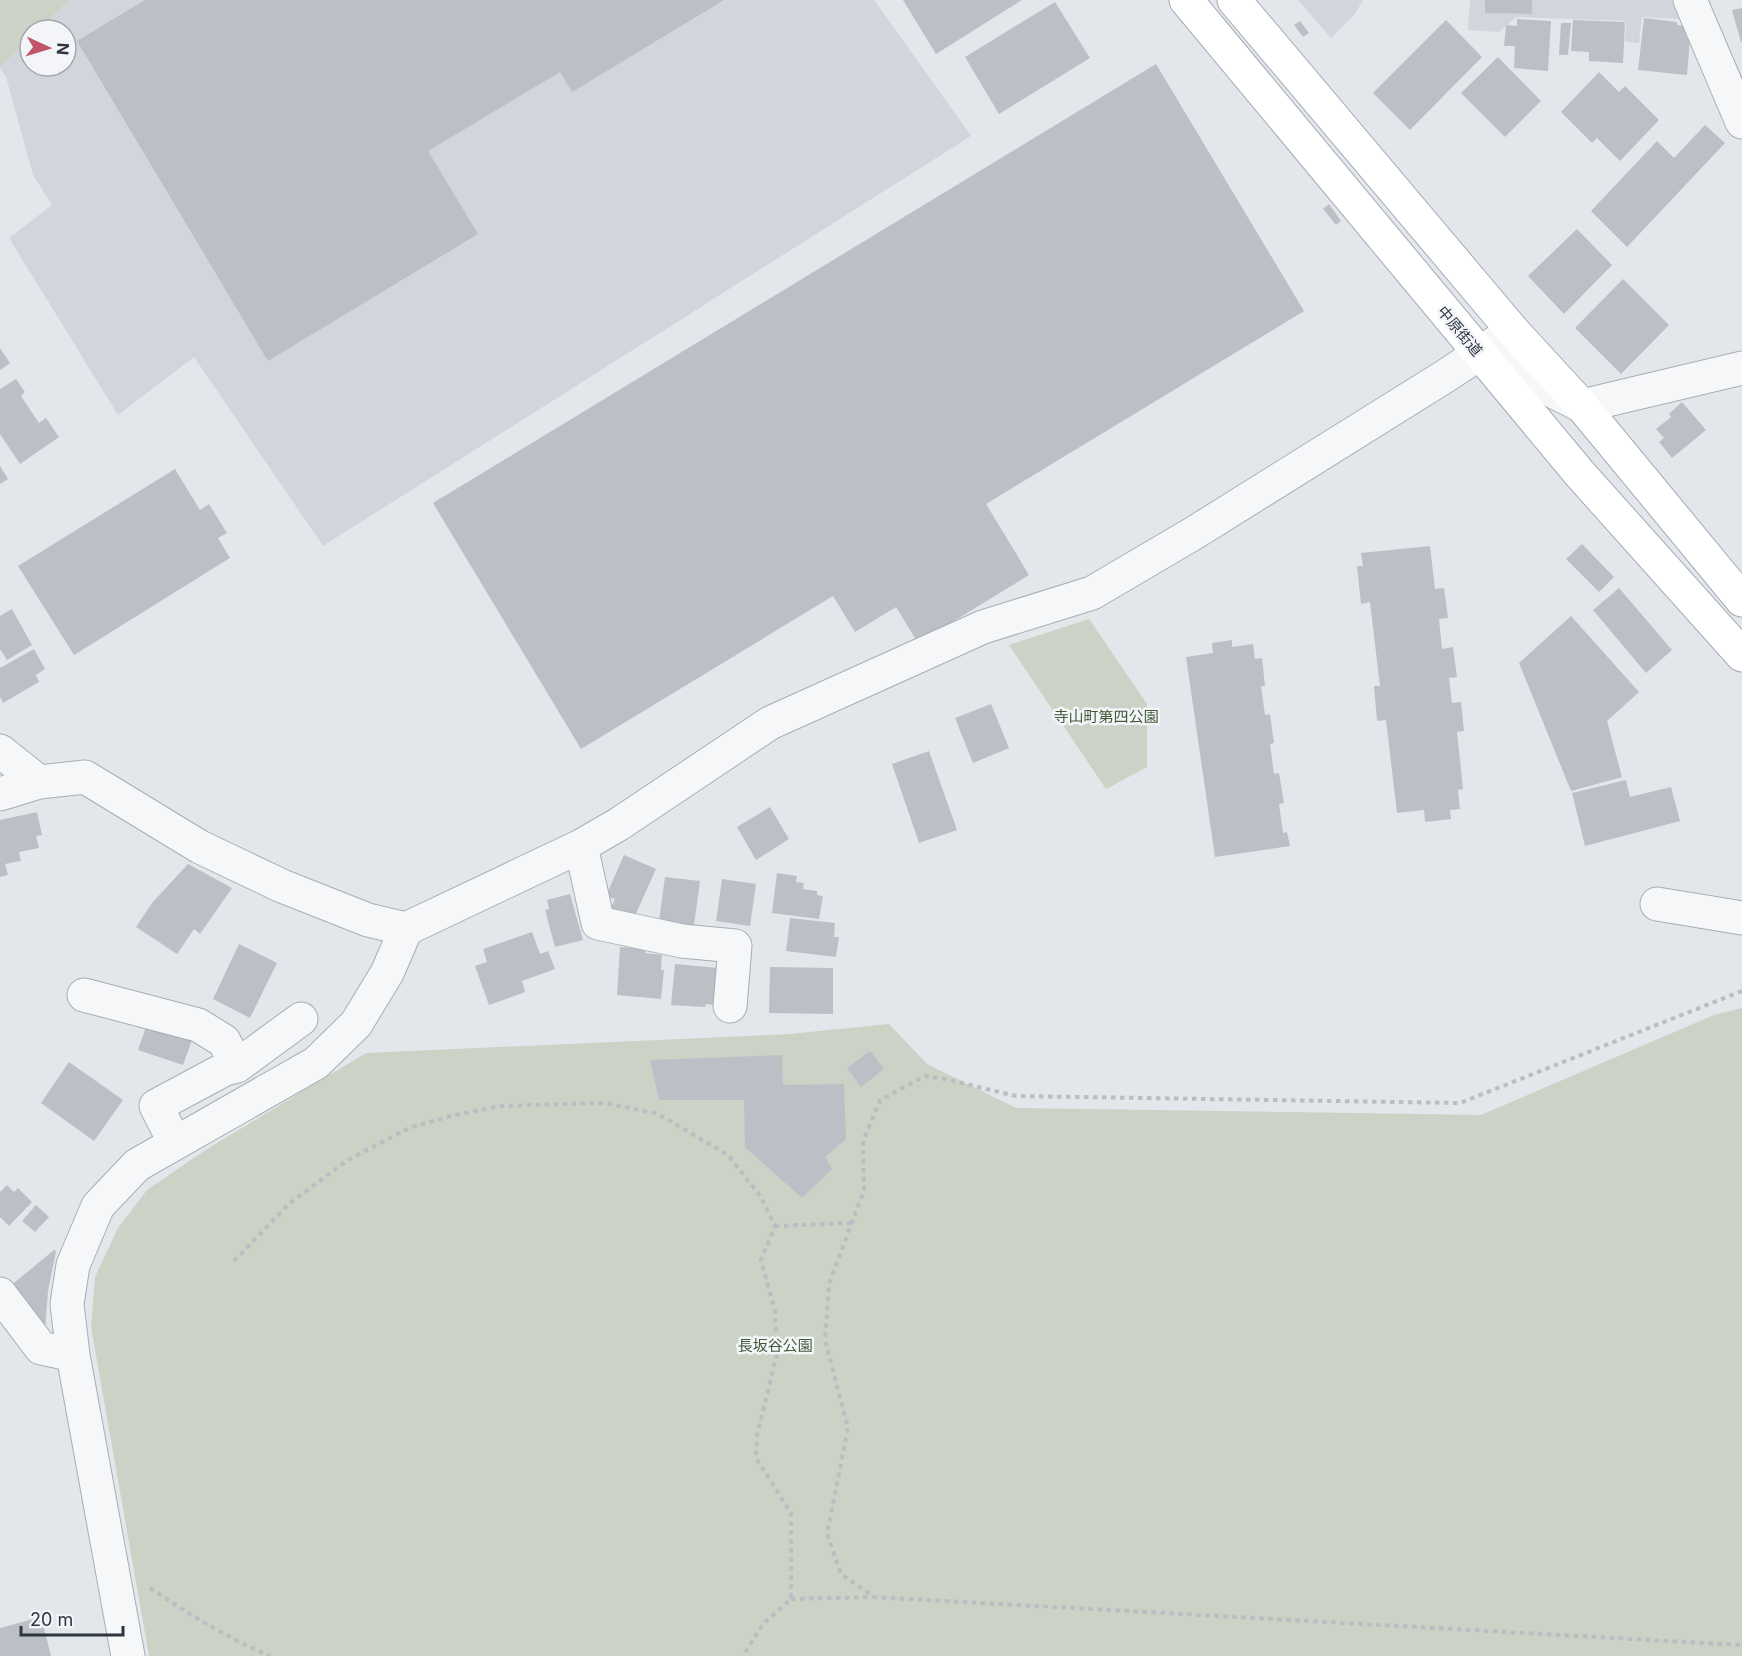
<svg xmlns="http://www.w3.org/2000/svg" width="1742" height="1656" font-family="Inter,'Noto Sans JP',sans-serif">
  <rect width="100%" height="100%" fill="#e3e6ea"/>
  <path fill="#d2d6dc" d="M69,0H874L971,136L323,546L194,357L118,415L9,238L52,205L33,175L6,77L0,68L30,38V66H66V30H39Z
    M1298,0H1363L1355,14L1331,38Z
    M1470,0H1671L1679,19L1642,17L1639,43L1625,42L1626,21L1516,17L1499,32L1468,30Z"/>
  <path fill="#cad3c5" d="M0,0H69L39,30H30V38L0,68Z
    M1089,619L1147,704V767L1106,789L1009,645Z
    M1742,1008V1656H149L91,1327L95,1277L118,1228L147,1190L204,1151L366,1053L790,1034L889,1024L927,1064L1016,1108L1481,1115L1714,1015Z"/>
  <path fill="#bbc0c7" d="M145,0H724L572,92L560,72L428,151L478,234L268,361L77,41Z
    M903,0H1022L936,54Z
    M1485,0H1532V14L1485,13Z
    M1055,2L1090,58L999,114L965,57Z
    M1742,8V42H1741L1732,10Z
    M1644,18L1677,22V25L1688,26L1686,38H1690L1687,75L1638,70Z
    M1517,19L1551,21L1548,71L1514,68L1515,46H1504L1506,25L1517,26Z
    M1446,20L1482,57L1410,130L1373,93Z
    M1573,20L1625,22L1623,63L1589,61V52L1571,51Z
    M1300,21L1309,33L1303,37L1294,25Z
    M1561,23H1571L1568,55H1559Z
    M1498,57L1541,101L1505,137L1461,93Z
    M1156,64L1304,311L986,504L1029,575L918,643L896,607L855,632L833,596L581,749L433,503Z
    M1599,72L1619,92L1625,86L1659,120L1620,161L1597,138L1592,143L1561,112Z
    M1705,125L1725,143L1627,247L1591,211L1657,141L1674,158Z
    M1329,204L1341,221L1336,225L1323,209Z
    M1577,229L1612,265L1564,314L1528,276Z
    M1623,279L1669,325L1621,374L1575,328Z
    M0,348L10,363L0,370Z
    M16,379L25,392L21,396L39,423L46,418L59,437L20,464L0,434V389Z
    M1682,402L1706,430L1672,458L1659,442L1664,438L1656,429L1671,417L1669,414Z
    M0,466L8,479L0,484Z
    M175,469L200,510L209,504L227,533L218,538L230,558L74,655L18,566Z
    M1582,544L1614,577L1599,592L1566,559Z
    M1430,546L1435,589L1444,588L1448,618L1439,619L1442,649L1453,647L1457,677L1449,678L1452,703L1461,702L1464,731L1457,732L1463,789L1458,790L1460,809L1450,810L1451,819L1425,822L1424,810L1397,813L1386,720L1377,721L1374,686H1380L1370,602L1361,604L1357,566H1363L1361,553Z
    M1619,588L1672,650L1646,673L1593,610Z
    M12,609L32,645L7,660L0,649V616Z
    M1571,616L1639,692L1607,721L1622,777L1571,791L1519,663Z
    M1232,640V647L1253,644L1255,659L1262,658L1265,686H1261L1265,715L1270,714L1274,743L1270,744L1274,774L1279,773L1284,803L1279,804L1283,833L1287,832L1290,846L1215,857L1186,657L1213,653L1212,643Z
    M34,649L45,669L36,675L39,682L3,703L0,697V668Z
    M991,704L1009,748L973,763L955,718Z
    M929,751L957,830L919,843L892,764Z
    M1626,780L1630,797L1671,787L1680,821L1585,846L1572,793Z
    M770,807L789,839L756,860L737,827Z
    M37,812L42,835L36,836L39,848L19,852L21,861L5,864L8,875L0,877V820Z
    M624,855L656,869L634,918L611,908L615,899L606,896Z
    M188,864L232,888L200,934L194,929L177,954L136,927L152,903Z
    M777,873L797,876L796,882L804,883L803,889L817,891V895L823,896L819,919L772,913Z
    M665,877L700,881L694,925L659,921Z
    M722,879L756,884L750,926L716,921Z
    M570,894L583,940L555,947L545,910L549,909L547,900Z
    M790,918L835,923L834,937H839L836,957L786,951Z
    M532,932L540,954L548,951L555,969L522,981L525,992L489,1005L475,966L487,962L483,949Z
    M239,944L277,963L250,1018L213,999Z
    M620,947L645,949V953L662,955L661,970H664L661,999L617,995Z
    M675,964L718,968L715,1005L706,1004L705,1007L671,1005Z
    M770,967L833,968V1014L769,1013Z
    M147,1024L192,1040L183,1065L138,1050Z
    M870,1051L884,1069L861,1087L847,1068Z
    M782,1055L783,1085L844,1084L846,1139L825,1157L832,1169L802,1198L745,1147L744,1100H659L650,1060Z
    M69,1062L123,1100L94,1141L41,1103Z
    M7,1185L14,1192L18,1188L32,1202L9,1226L0,1217V1192Z
    M36,1205L49,1217L35,1232L22,1221Z
    M54,1250L56,1251L48,1291L45,1332L9,1287Z
    M41,1617L51,1656H0V1628Z"/>
  <g fill="none" stroke-linecap="round" stroke-linejoin="round">
    <g stroke="#a9adb4" stroke-width="35">
      <path id="minor" d="M1690,0L1742,122
        M1480,354L1582,406L1742,368
        M0,751L39,782
        M0,794L39,782L85,777L200,847L282,886L368,920L406,929L581,846L619,824L770,723L983,627L1092,593L1194,533L1447,375L1513,331
        M581,846L598,923L682,941L735,946L730,1006
        M1657,904L1742,918
        M84,995L198,1025L224,1041L237,1066
        M175,1143L156,1106L225,1069L237,1066L301,1019
        M0,1294L41,1348L73,1355
        M128,1656L73,1355L67,1304L73,1265L98,1206L137,1165L316,1063L356,1024L387,973L406,929"/>
    </g>
    <g stroke="#a4acb5" stroke-width="35">
      <path id="major" d="M1186,0L1580,474L1742,655
        M1234,0L1513,331L1582,406L1742,600"/>
    </g>
    <path stroke="#babdc2" stroke-width="4" stroke-dasharray="4.5 4.5" stroke-linecap="butt" d="M1742,991L1460,1103L1016,1096L945,1079L925,1076L880,1100L863,1141L864,1190L829,1284L825,1340L848,1428L827,1534L841,1574L874,1597L1742,1645
      M775,1226L851,1223
      M234,1261L290,1203L348,1160L409,1128L451,1116L500,1106L606,1103L658,1114L728,1155L761,1197L775,1226L761,1260L775,1311L777,1354L757,1435L756,1458L791,1513V1599L763,1624L743,1656
      M150,1588C189,1614 227,1638 270,1656
      M791,1599L873,1597"/>
    <use href="#minor" stroke="#f6f7f9" stroke-width="33"/>
    <use href="#major" stroke="#fff" stroke-width="33"/>
  </g>
  <g text-anchor="middle" dominant-baseline="central" stroke-width="5" stroke-linejoin="round" paint-order="stroke">
    <g font-size="15" fill="#2d3541" stroke="#f3f5f8">
      <text transform="translate(1460 331) rotate(50)">中原街道</text>
    </g>
    <g font-size="15" fill="#435b3b" stroke="#f3f5f8">
      <text x="1106" y="716">寺山町第四公園</text>
      <text x="775" y="1345">長坂谷公園</text>
    </g>
  </g>
  <g transform="translate(48 48) rotate(94)"><circle r="28" fill="#f3f5f8" stroke="#a4a8af" stroke-width="1.5"/>
  <path d="M0-4.5L10 22L0 15L-10 22Z" fill="#c3556b"/>
  <text y="-9" font-size="16" font-weight="bold" text-anchor="middle" fill="#2d3541">N</text>
  </g>
  <path d="M21 1626v9h102v-9" fill="none" stroke="#2d3541" stroke-width="3"/>
  <text x="30" y="1626" font-size="18" fill="#2d3541" stroke="#f3f5f8" stroke-width="4.5" paint-order="stroke">20 m</text>
</svg>
